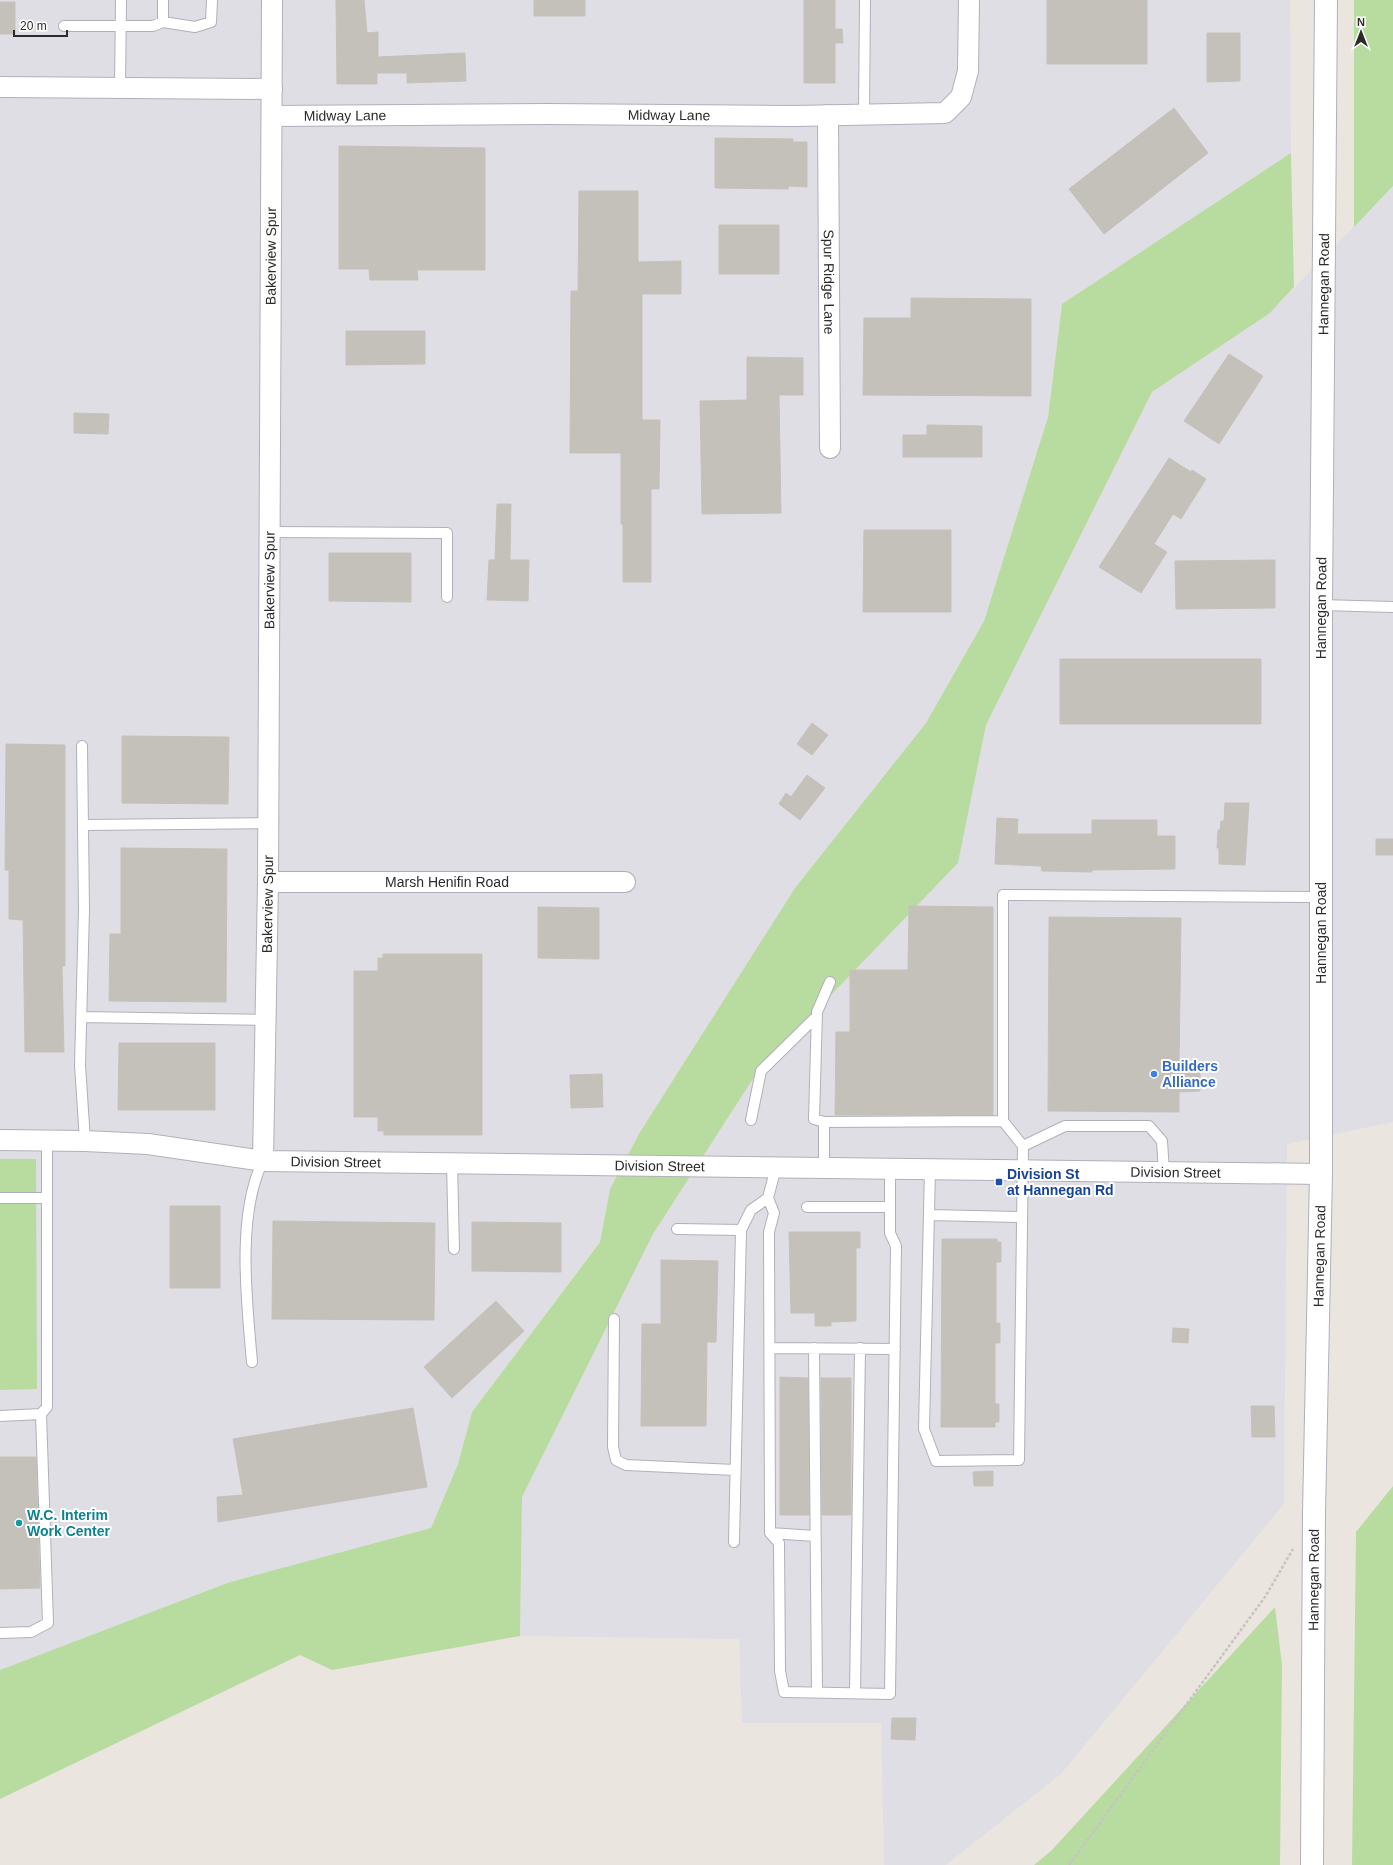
<svg xmlns="http://www.w3.org/2000/svg" width="1393" height="1865" font-family="Arial,sans-serif">
  <rect width="100%" height="100%" fill="#ebe5df"/>
  <path fill="#e0dee5" d="M0,0H1290L1291,153L1062,304L1048,417L984,621L926,723L795,888L640,1132L610,1189L600,1241L472,1412L458,1464L431,1528L230,1582L0,1670Z
    M1393,186V1122L1287,1144L1284,1504L1061,1774L946,1865H884L881,1723H742L739,1639L520,1636L522,1497L653,1234L758,1071L958,863L986,725L1152,392L1270,313Z"/>
  <path fill="#b8dca0" d="M1354,0H1393V186L1354,227Z
    M1291,153L1294,287L1270,313L1152,392L986,725L958,863L758,1071L653,1234L522,1497L520,1636L332,1670L300,1655L0,1799V1670L230,1582L431,1528L458,1464L472,1412L600,1242L610,1189L640,1132L795,888L926,723L984,621L1048,417L1062,304Z
    M0,1159H36L37,1389L0,1390Z
    M1393,1486V1865H1352L1356,1532Z
    M1275,1607L1282,1665L1280,1865H1034L1051,1851Z"/>
  <path fill="#c4c0ba" stroke="#c7c1b8" d="M336,0H364L367,33L378,32V57L465,53L466,81L407,83V73H377V84H337Z
    M534,0H585V16H534Z
    M804,0H835V29H842L843,43H835V83H804Z
    M1047,0H1147V64H1047Z
    M0,2H15V34H0Z
    M1207,33H1240V81L1207,82Z
    M1174,108L1208,153L1104,234L1069,189Z
    M715,138L793,139V142H807V187L789,186L788,189L715,188Z
    M339,146L485,148V270H417L418,280H370L369,269H339Z
    M579,191H638V262L681,261V294H642V420H660L659,489H651V582H623V524H621V453H570L571,291H578Z
    M719,225H779V274H719Z
    M911,298L1031,299V396L863,395L864,318H911Z
    M346,331H425V364L346,365Z
    M1229,354L1263,376L1219,444L1184,421Z
    M747,357L803,358V395H779L781,513L702,514L700,401L747,400Z
    M74,413L109,414L108,434L74,433Z
    M927,425L982,426V457H903V435H927Z
    M1169,458L1191,472L1192,470L1206,479L1181,519L1173,514L1154,544L1167,552L1141,593L1099,567Z
    M497,504H511L510,560H529L528,601L487,600L489,560H495Z
    M864,530H951V612H863Z
    M329,553H411V602L329,601Z
    M1275,560V608L1176,609L1175,561Z
    M1060,659H1261V724H1060Z
    M812,723L828,735L812,755L797,744Z
    M122,736L229,737L228,804L122,803Z
    M6,744L65,745V966H62L64,1052H25L23,920L9,919V870H5Z
    M807,775L825,788L800,820L779,804L786,793L791,797Z
    M1225,803H1249L1245,865L1219,864V848H1217L1218,830H1220L1221,821H1224Z
    M997,818L1018,819L1017,834H1092V820H1157V836H1175V869L1092,870V872L1042,871L1041,866L995,864Z
    M1376,839H1393V855H1376Z
    M121,848L227,849L226,1002L109,1001L110,934H121Z
    M909,906L993,907V1115H835L836,1032H850V970H908Z
    M538,907L599,908V959L538,958Z
    M1049,917L1181,918L1179,1070H1200V1091L1179,1092V1112L1048,1111Z
    M383,954H482V1135H384V1131H378V1117H354V971H378V958H383Z
    M119,1043H215V1110H118Z
    M602,1074L603,1107L571,1108L570,1075Z
    M170,1206H220V1288H170Z
    M273,1221L435,1223L434,1320L272,1319Z
    M472,1222L561,1223V1272L472,1271Z
    M789,1232H860V1248H856V1321L831,1322V1326H815V1313H791Z
    M942,1239H997V1242H1001V1262H996V1323H1000V1343H995V1404H999V1422H995V1427H941Z
    M661,1260L718,1261L716,1342H707L706,1426H641L642,1324H661Z
    M496,1301L524,1331L452,1398L424,1367Z
    M1173,1328L1189,1329L1188,1343L1172,1342Z
    M780,1377L808,1378L809,1515H780Z
    M821,1378H851V1515H822Z
    M1251,1406H1274L1275,1437H1252Z
    M413,1408L427,1487L218,1522L217,1497L243,1495L233,1439Z
    M0,1457H36L40,1588L0,1589Z
    M993,1471V1486H974L973,1472Z
    M892,1718H916L915,1740L891,1739Z"/>
  <g fill="none" stroke-linecap="round" stroke-linejoin="round">
    <g stroke="#afb1ba" stroke-width="12">
      <path id="lane" d="M163,0V22
        M64,26H153L163,22L195,27L211,22L212,0
        M120,88L121,0
        M864,114L865,0
        M270,532L447,533V597
        M1321,605L1393,607
        M82,746L84,909L80,1065L85,1141
        M83,825L269,823
        M830,982L817,1012L814,1119L824,1122L1003,1121V895L1321,897
        M81,1017L266,1020
        M751,1120L761,1071L817,1016
        M1023,1146L1065,1126H1149L1162,1141L1164,1172
        M452,1163L454,1249
        M824,1168V1122
        M930,1169L924,1429L936,1461L1019,1460L1023,1146L1003,1121
        M0,1198H47
        M768,1198L774,1213L769,1232L770,1533L779,1543L780,1671L784,1692L890,1694L896,1246L890,1233V1169
        M807,1207H890
        M929,1215L1022,1217
        M677,1229L741,1230
        M614,1319L613,1447L616,1460L626,1465L735,1470
        M770,1348L895,1349
        M814,1348L817,1692
        M252,1362C247,1303 236,1215 263,1161
        M0,1416L41,1414L47,1407V1140
        M770,1533L815,1536
        M734,1542L741,1230L751,1210L768,1198L776,1167
        M0,1633L31,1632L48,1623L41,1414
        M855,1693L860,1348"/>
    </g>
    <g stroke="#afb1ba" stroke-width="22">
      <g id="street">
        <path d="M0,87L272,89"/>
        <path id="s1" d="M828,115L830,448"/>
        <path id="s2" d="M272,116L548,114L794,116L945,113L961,97L968,71L969,0"/>
        <path id="s3" d="M268,882H625"/>
        <path id="s4" d="M0,1140L85,1141L148,1144L263,1161L1321,1174"/>
        <path id="s5" d="M263,1161L268,882L272,0"/>
      </g>
    </g>
    <g stroke="#afb1ba" stroke-width="24">
      <g id="secondary">
        <path id="s6" d="M1312,1865L1314,1513L1321,1174V605L1326,0"/>
      </g>
    </g>
    <path stroke="#c4c4c4" stroke-width="2.5" stroke-dasharray="3 2" stroke-linecap="butt" d="M1069,1865L1265,1597L1293,1549"/>
    <use href="#lane" stroke="#fff" stroke-width="10"/>
    <use href="#street" stroke="#fff" stroke-width="20"/>
    <use href="#secondary" stroke="#fff" stroke-width="22"/>
  </g>
  <circle fill="#3f7fe0" stroke="#fff" stroke-width="1.5" cx="1154" cy="1074" r="4"/>
  <rect fill="#1a4fb4" stroke="#fff" stroke-width="1.5" x="995" y="1178" width="8" height="8" rx="2"/>
  <circle fill="#0f9aa8" stroke="#fff" stroke-width="1.5" cx="19" cy="1523" r="4"/>
  <g text-anchor="middle" dominant-baseline="central" stroke-width="4" stroke-linejoin="round" paint-order="stroke">
    <g font-size="14" fill="#2b2b2b" stroke="#fff">
      <text stroke="none"><textPath href="#s2" startOffset="73">Midway Lane</textPath></text>
      <text stroke="none"><textPath href="#s2" startOffset="397">Midway Lane</textPath></text>
      <text stroke="none"><textPath href="#s5" startOffset="905">Bakerview Spur</textPath></text>
      <text stroke="none"><textPath href="#s1" startOffset="167">Spur Ridge Lane</textPath></text>
      <text stroke="none"><textPath href="#s6" startOffset="1581">Hannegan Road</textPath></text>
      <text stroke="none"><textPath href="#s5" startOffset="581">Bakerview Spur</textPath></text>
      <text stroke="none"><textPath href="#s6" startOffset="1257">Hannegan Road</textPath></text>
      <text stroke="none"><textPath href="#s3" startOffset="179">Marsh Henifin Road</textPath></text>
      <text stroke="none"><textPath href="#s5" startOffset="257">Bakerview Spur</textPath></text>
      <text transform="translate(1321 933) rotate(-90)">Hannegan Road</text>
      <text stroke="none"><textPath href="#s4" startOffset="337">Division Street</textPath></text>
      <text stroke="none"><textPath href="#s4" startOffset="661">Division Street</textPath></text>
      <text stroke="none"><textPath href="#s4" startOffset="1177">Division Street</textPath></text>
      <text stroke="none"><textPath href="#s6" startOffset="609">Hannegan Road</textPath></text>
      <text stroke="none"><textPath href="#s6" startOffset="285">Hannegan Road</textPath></text>
    </g>
    <g font-size="14" font-weight="bold" fill="#366cbe" stroke="#fff" text-anchor="start">
      <text x="1162" y="1066">Builders<tspan x="1162" dy="16">Alliance</tspan></text>
    </g>
    <g font-size="14" font-weight="bold" fill="#164399" stroke="#fff" text-anchor="start">
      <text x="1007" y="1174">Division St<tspan x="1007" dy="16">at Hannegan Rd</tspan></text>
    </g>
    <g font-size="14" font-weight="bold" fill="#0d838f" stroke="#fff" text-anchor="start">
      <text x="27" y="1515">W.C. Interim<tspan x="27" dy="16">Work Center</tspan></text>
    </g>
  </g>
  <g transform="translate(1361 32)" stroke="#ffffff" stroke-width="3" paint-order="stroke">
  <path d="M0-3L7 15L0 10L-7 15Z" fill="#2b2b2b"/>
  <text y="-6" font-size="11" font-weight="bold" text-anchor="middle" fill="#2b2b2b">N</text>
  </g>
  <path d="M14 30v6h53v-6" fill="none" stroke="#2b2b2b" stroke-width="2"/>
  <text x="20" y="30" font-size="12" fill="#2b2b2b" stroke="#ffffff" stroke-width="3" paint-order="stroke">20 m</text>
</svg>
